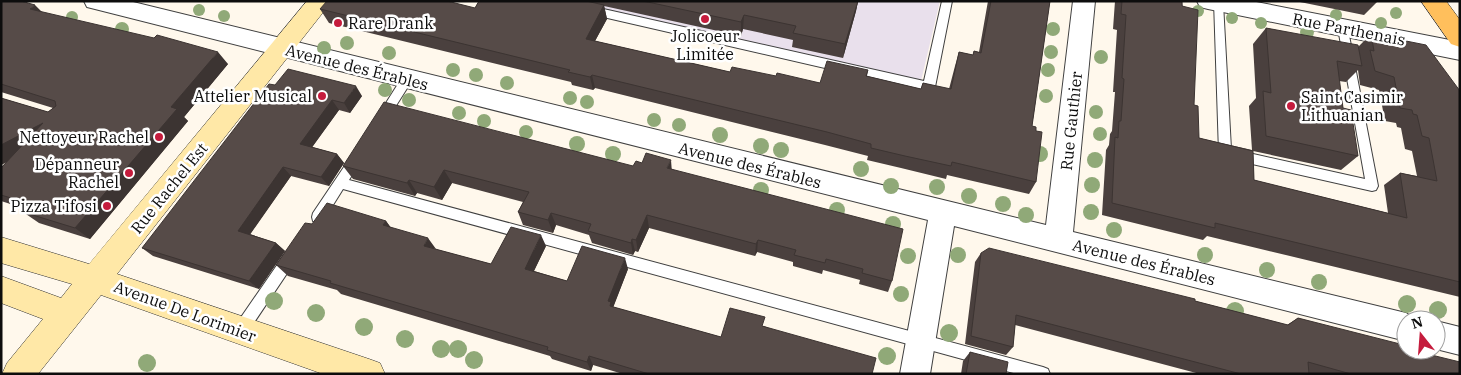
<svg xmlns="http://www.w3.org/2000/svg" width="1461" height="375" font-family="'IBM Plex Serif',serif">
  <rect width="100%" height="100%" fill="#fff8ec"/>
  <path fill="#e9e0ec" d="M564,1H940L921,81Z"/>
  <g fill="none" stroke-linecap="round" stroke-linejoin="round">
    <g stroke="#404040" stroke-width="2">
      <path id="service" d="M942,1H952L935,87L929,92L590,14L585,10L590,6L924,81Z
        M1214,1L1223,3L1231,149L1365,179L1338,28L1339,25H1347L1378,186L1376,190L1372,191L1221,157L1219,153Z
        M407,75L411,76L413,79L411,82L387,120H379L377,117L379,114L403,76Z
        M356,154L360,155L362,159L349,180L1043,367L1048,369L1050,374H1017L343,189L323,221L318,223L313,221L312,217L313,213L352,155Z
        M291,250L296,252L298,256L296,260L245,336L240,338L235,336L233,331L235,326L286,252Z"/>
    </g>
    <g stroke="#404040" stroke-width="2">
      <path id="minor" d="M84,1H129L1046,225L1073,1H1095L1073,232L1406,313L1417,320H1406V341L954,226L930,374H900L928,220L95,9L87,7Z
        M1197,1H1251L1460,42V60L1208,9L1200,7Z
        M1436,321L1460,327V355L1436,349Z"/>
    </g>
    <g stroke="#2f2f2f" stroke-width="1">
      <path id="secondary" d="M307,1H332L117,274L369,359L380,363L385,374H323L101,295L38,374H2L7,363L43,319L1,303V276L61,298L72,284L1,263V237L89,264Z"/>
    </g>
    <g stroke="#1e1e1e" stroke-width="1">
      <path id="primary" d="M1421,1H1446L1460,20V47L1451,44Z"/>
    </g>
    <use href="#service" fill="#fff" fill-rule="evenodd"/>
    <use href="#minor" fill="#fff" fill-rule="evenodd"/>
    <use href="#secondary" fill="#ffe8a7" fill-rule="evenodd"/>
    <use href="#primary" fill="#ffbf5c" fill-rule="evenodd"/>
  </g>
  <g fill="#90a978">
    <circle cx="199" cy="10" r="6"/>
    <circle cx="1198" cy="11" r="6"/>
    <circle cx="1396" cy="13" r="6"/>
    <circle cx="1336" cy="15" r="6"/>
    <circle cx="224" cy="16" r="6"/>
    <circle cx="72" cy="17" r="6"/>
    <circle cx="1232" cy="18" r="6"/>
    <circle cx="1261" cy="23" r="6"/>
    <circle cx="1381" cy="23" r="6"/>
    <circle cx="122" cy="29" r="7"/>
    <circle cx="1053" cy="29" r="7"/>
    <circle cx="1307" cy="32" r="7"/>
    <circle cx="347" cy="43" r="7"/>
    <circle cx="324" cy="48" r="7"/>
    <circle cx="1051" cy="52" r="7"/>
    <circle cx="389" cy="53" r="7"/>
    <circle cx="1101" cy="57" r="7"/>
    <circle cx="453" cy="70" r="7"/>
    <circle cx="1048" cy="70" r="7"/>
    <circle cx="476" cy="75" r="7"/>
    <circle cx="507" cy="83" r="7"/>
    <circle cx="385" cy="90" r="7"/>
    <circle cx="1046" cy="96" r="7"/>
    <circle cx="570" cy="98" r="7"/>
    <circle cx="409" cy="100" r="7"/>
    <circle cx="587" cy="102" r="7"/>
    <circle cx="1096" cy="112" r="7"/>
    <circle cx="459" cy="113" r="7"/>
    <circle cx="654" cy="120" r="7"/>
    <circle cx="484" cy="121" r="7"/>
    <circle cx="679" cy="125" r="7"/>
    <circle cx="526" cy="132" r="7"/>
    <circle cx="1100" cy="134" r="7"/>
    <circle cx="720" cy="135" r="8"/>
    <circle cx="577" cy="144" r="8"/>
    <circle cx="761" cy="146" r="8"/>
    <circle cx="781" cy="150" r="8"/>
    <circle cx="613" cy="154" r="8"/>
    <circle cx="1040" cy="154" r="8"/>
    <circle cx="1095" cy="160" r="8"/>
    <circle cx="861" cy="169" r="8"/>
    <circle cx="1092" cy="185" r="8"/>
    <circle cx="891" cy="186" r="8"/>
    <circle cx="937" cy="187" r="8"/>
    <circle cx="761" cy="190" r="8"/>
    <circle cx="969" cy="196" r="8"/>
    <circle cx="1003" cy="204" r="8"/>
    <circle cx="837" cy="210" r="8"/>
    <circle cx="1091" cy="212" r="8"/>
    <circle cx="1026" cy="215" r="8"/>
    <circle cx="893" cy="224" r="8"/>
    <circle cx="1114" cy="230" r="8"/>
    <circle cx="958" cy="255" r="8"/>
    <circle cx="1205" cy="255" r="8"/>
    <circle cx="908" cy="256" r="8"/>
    <circle cx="1267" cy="270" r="8"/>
    <circle cx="1319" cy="282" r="8"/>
    <circle cx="901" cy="294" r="8"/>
    <circle cx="274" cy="301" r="9"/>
    <circle cx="1407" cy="304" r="9"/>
    <circle cx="1438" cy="310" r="9"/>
    <circle cx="1235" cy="311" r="9"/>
    <circle cx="316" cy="313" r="9"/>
    <circle cx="364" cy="327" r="9"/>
    <circle cx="949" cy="333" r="9"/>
    <circle cx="405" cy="339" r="9"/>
    <circle cx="441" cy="349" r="9"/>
    <circle cx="458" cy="349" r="9"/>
    <circle cx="887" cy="356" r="9"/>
    <circle cx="474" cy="360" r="9"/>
    <circle cx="147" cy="363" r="9"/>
  </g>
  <path fill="#4a403e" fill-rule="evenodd" d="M1,1L228,64L184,117L188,121L90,239L39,223L23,212L26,209L1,201V168L6,162L1,165V98L48,112L53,108L1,92Z
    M479,1H858L856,11L843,58L792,47L793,40L743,29L741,36L604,6L607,19L595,41L730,72L776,76L820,83L868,70L867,76L921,89L923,83L949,89L955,66L959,52L973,55L974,51L979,52L988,1H1050L1032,126L1036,182L1029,194L947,175L946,179L901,168L867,160L868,156L825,145L595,88L593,90L572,85L571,82L329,23L320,9L475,8Z
    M1115,1H1182L1194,105L1199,138L1252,150L1249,106L1256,98L1253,44L1266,28L1358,47L1371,34L1460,91V297L1207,236L1203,240L1102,215L1106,150L1109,145L1110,134L1112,131L1115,92H1113L1117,30L1113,29ZM1358,70L1360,85L1379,90L1385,121L1396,123L1397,127L1401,128L1405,149L1412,151L1417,176L1400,173L1384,185L1388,213L1254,180L1253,151L1341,170L1358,156L1343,108L1339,81L1346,82Z
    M1295,1H1378L1364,15Z
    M275,85L362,96L350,113L339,110L312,147L337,154L344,163L329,186L291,176L250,234L276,243L285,251L259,289L153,256L142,248Z
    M642,163L672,169L892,281L888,292L859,284L860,280L823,270L822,274L793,266V262L757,252L755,256L649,228L638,252L635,251L633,255L592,243L589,235L556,225L553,233L523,225L518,212L523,202L452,183L442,200L417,193L415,196L353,179L343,166H633Z
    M386,221L391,228L435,249L491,264L546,246L534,271L567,281L628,269L613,307L721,337L764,326L872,374H623L593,365L591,371L552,359L550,356L341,294L337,290L288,276L276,265L312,224Z
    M981,253L1195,301L1287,325L1298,318L1405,349L1460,374H1200L1015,325L1013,347L1006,355L965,344L975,262Z
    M970,352L1006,374H961L963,361Z"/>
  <path fill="#3c3432" d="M858,1L856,11L843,58L845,44Z
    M35,5L48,18L30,9Z
    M604,5L607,19L589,52L586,39Z
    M744,15L743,29L741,36V22Z
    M218,52L228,64L184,117L188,121L90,239L75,228L171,107Z
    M592,75L595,88L593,90L590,77Z
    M356,86L362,96L350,113L344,103Z
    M332,100L339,110L308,153L300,144Z
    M43,123L57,135L1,165V145Z
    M337,154L344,163L329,186L321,177Z
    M671,160L672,173L667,168Z
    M283,167L291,176L247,239L238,231Z
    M444,170L452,183L442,200L434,187Z
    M409,180L417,193L415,196L407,183Z
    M551,213L556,225L553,233L548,220Z
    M647,215L649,228L638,252L636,240Z
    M386,221L394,232L383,225Z
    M541,235L546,246L530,279L525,269Z
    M428,238L436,249L424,246Z
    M632,239L635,251L633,255L631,243Z
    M758,240L757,252L755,256L756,244Z
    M276,243L285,251L259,289L249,281Z
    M625,258L628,269L613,308V316L608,301Z
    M589,356L593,365L591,371L587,362Z"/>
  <path fill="#564b48" stroke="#3c3432" d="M3,1H21L35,5L30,9L154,38L157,35L218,52L171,107L177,109L75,228L23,212L31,204L1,195V168L43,123L1,145V98L48,112L56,106L55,101L1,84V3Z
    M327,1H447L475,8L479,1H586L604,5L586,39L730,72L732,67L776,76L777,73L820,83L827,61L868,70L866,76L921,89L923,83L951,89L959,52L973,55L974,51L981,53L991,1H1050L1032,126L1036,127V131L1042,132L1036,182L952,162L951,166L905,156L871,148V144L827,132L592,75L590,77L568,72L570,70L320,9Z
    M643,1H858L845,44L793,33L796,26L744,15L741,22Z
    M1122,1H1182V6L1198,10L1194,105L1198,106L1199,138L1253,151L1254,180L1407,218L1400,173L1437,181L1429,138L1422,136L1417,115L1413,114L1412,110L1400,108L1394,77L1375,71L1370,50L1374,51L1371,34L1426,45L1460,91V282L1215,223V228L1112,203L1115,137L1118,138L1119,121H1121L1124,79L1122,78L1126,15L1121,14Z
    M1266,28L1358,45L1362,66L1337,61L1343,108L1351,110L1358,156L1266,136L1263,91L1271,93Z
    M288,69L356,86L344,103L332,100L300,144L337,154L321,177L283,167L238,231L276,243L249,281L142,248L269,84L275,85Z
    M384,102L633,166L636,161L642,163L646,153L671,160L667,168L903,229L892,281L862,273L863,269L826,259L825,263L794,255L796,250L758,240L756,244L647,215L636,240L632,239L631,243L588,231L591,224L551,213L548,220L518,212L529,192L444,170L434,187L409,180L407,183L343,166Z
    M327,203L386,221L383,225L428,238L424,246L491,264L511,227L541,235L525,269L567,281L582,246L625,258L608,301L611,302L610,306L721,337L730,308L765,317L762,326L876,358L872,374H649L589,356L587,362L547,350L548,347L330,283L331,281L276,265L305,223L312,224Z
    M989,248L1195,299V301L1288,325L1298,318L1404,345L1406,350H1411L1460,362V374H1351L1308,362L1309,374H1241L1016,315L1013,347L971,336L981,253Z
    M970,352L1008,362L1006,374H966Z"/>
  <g fill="#c51c3d" stroke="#fff" stroke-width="2">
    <circle cx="705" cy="19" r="5"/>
    <circle cx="338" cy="23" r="5"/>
    <circle cx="322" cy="96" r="5"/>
    <circle cx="1291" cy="106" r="5"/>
    <circle cx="159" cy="137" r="5"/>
    <circle cx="129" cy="173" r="5"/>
    <circle cx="107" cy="206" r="5"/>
  </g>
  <g text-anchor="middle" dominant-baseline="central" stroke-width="5" stroke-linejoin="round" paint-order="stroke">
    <g font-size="16" fill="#0d0d0d" stroke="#fff" text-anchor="end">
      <text x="348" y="23" text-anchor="start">Rare Drank</text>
      <text x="705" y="36" text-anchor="middle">Jolicoeur<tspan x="705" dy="18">Limitée</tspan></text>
      <text x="312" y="96">Attelier Musical</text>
      <text x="1301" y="97" text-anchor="start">Saint Casimir<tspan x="1301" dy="18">Lithuanian</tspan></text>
      <text x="149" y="137">Nettoyeur Rachel</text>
      <text x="119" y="164">Dépanneur<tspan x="119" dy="18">Rachel</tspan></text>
      <text x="97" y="206">Pizza Tifosi</text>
    </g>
    <g font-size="16" fill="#0d0d0d" stroke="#fff">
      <text transform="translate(1349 29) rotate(11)">Rue Parthenais</text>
      <text transform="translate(357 67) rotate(14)">Avenue des Érables</text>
      <text transform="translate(1071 121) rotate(-84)">Rue Gauthier</text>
      <text transform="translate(750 165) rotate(14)">Avenue des Érables</text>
      <text transform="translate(169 188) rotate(-51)">Rue Rachel Est</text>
      <text transform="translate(1144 262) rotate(14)">Avenue des Érables</text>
      <text transform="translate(185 311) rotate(20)">Avenue De Lorimier</text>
    </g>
  </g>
  <rect width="1461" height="375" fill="none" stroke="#0d0d0d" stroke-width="5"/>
  <g transform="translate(1421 335) rotate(343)"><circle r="24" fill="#ffffff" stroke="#9e9e9e"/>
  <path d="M0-4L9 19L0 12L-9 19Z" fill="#c51c3d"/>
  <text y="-8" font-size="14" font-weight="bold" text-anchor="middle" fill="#0d0d0d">N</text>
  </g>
</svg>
